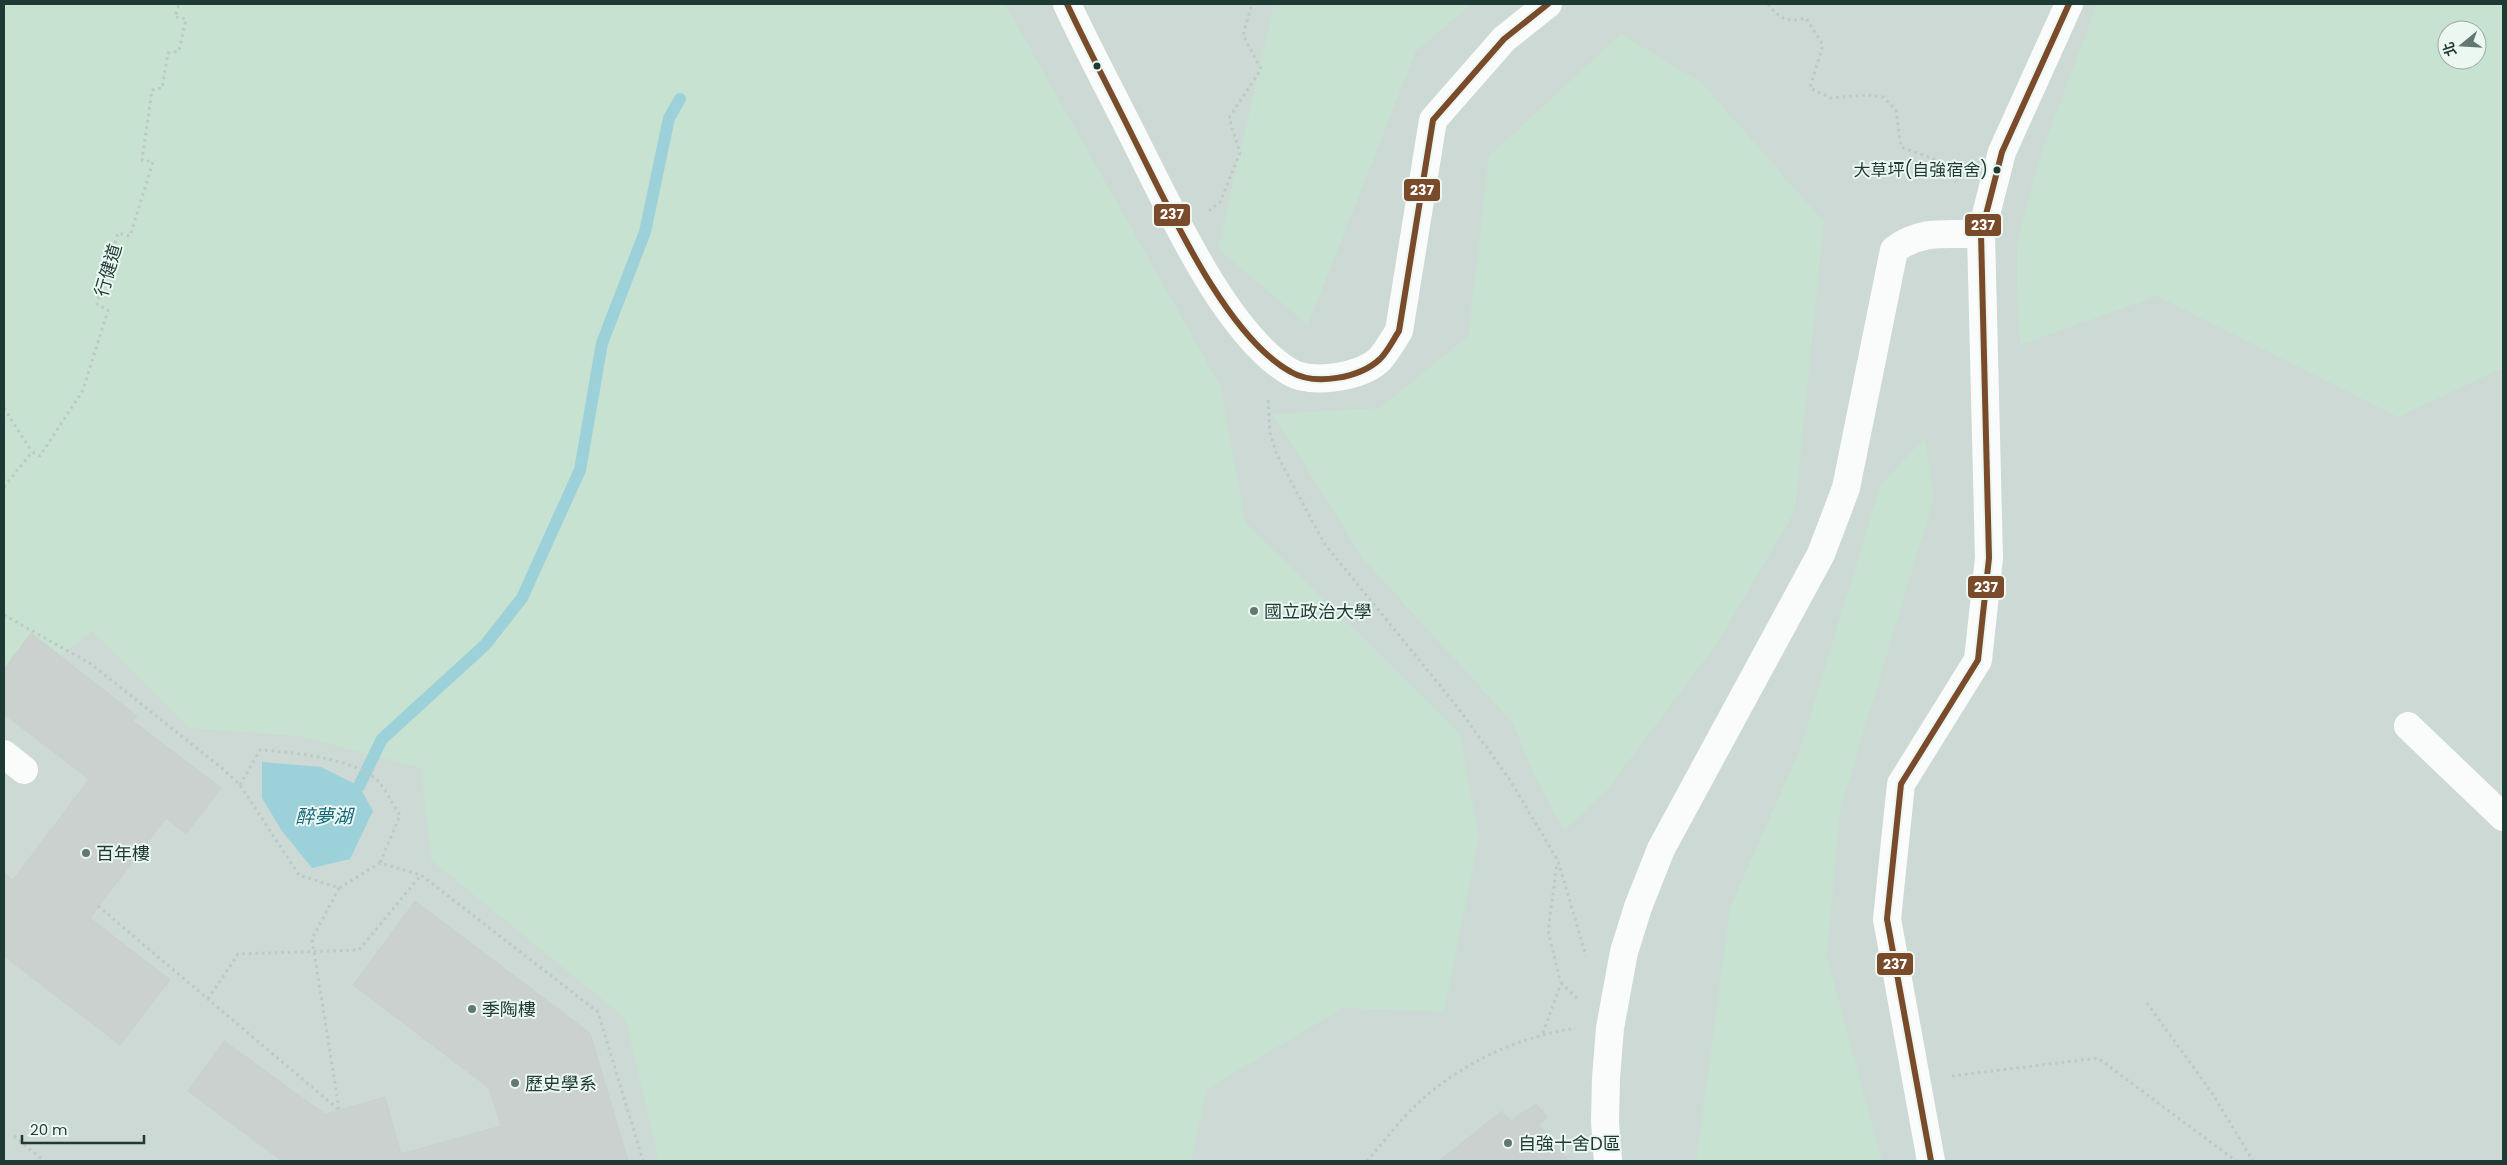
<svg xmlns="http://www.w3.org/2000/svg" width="2507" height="1165" font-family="Poppins,'Noto Sans TC',sans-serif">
  <rect width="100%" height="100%" fill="#e0e8e4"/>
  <path fill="#cdd9d4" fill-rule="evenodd" d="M4,4H2503V1161H4ZM2447,30H2477V60H2447Z"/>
  <path fill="#c7e2d0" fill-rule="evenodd" d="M4,4H1005L1221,387L1245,522L1460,733L1479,838L1444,1012L1343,1008L1207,1089L1191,1161H659L625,1018L431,860L421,768L298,736L189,728L92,631L45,668L4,666Z
    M1274,4H1472L1416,51L1308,325L1218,249Z
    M2097,4H2503V368L2398,417L2157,296L2020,345L2017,292V247L2021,225L2043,148ZM2447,30H2477V60H2447Z
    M1621,34L1702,83L1824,222L1795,511L1718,642L1607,790L1564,831L1533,773L1513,723L1364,560L1273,414L1380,408L1468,336L1489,156Z
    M1925,437L1934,498L1840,811L1827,957L1882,1161H1696L1730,908L1800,749L1880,486Z"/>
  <path fill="#9cd1da" d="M262,762L321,767L359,786L373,811L350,859L312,868L282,831L262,798Z"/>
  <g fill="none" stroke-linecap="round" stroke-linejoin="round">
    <path stroke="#9cd1da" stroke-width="12" d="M359,786L382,739L485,645L522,598L580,470L602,343L645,232L669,118L680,99"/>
  </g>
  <path fill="#cad1ce" stroke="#c9d1cd" d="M31,633L137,716L133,721L221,788L186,834L166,818L90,918L170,980L120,1045L4,956V873L13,880L89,779L4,714V669Z
    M415,901L590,1033L628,1161H282L188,1091L224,1041L325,1114L385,1097L401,1154L501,1126L489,1088L353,985Z
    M1536,1104L1548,1117L1539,1125L1527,1110Z
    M1526,1110L1569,1161H1439L1502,1111L1511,1121Z"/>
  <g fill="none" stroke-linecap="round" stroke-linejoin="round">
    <path stroke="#bec8c5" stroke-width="3" stroke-dasharray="2.5 4" stroke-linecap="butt" d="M1768,4C1779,19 1788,23 1806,18L1823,45L1810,88L1831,98L1868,95L1883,97L1896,110L1901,147L1939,161L1956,182
      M1209,211L1220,202L1240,153L1229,118L1261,69L1243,35L1252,4
      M1268,400L1270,433L1277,455L1324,543L1459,709L1510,780L1558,861L1586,956
      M4,408L32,452
      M4,487L32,452L40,456L83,390L108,310L97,304L118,233L130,236L153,162L142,160L152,90L162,88L168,53L179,51L186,19L175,17L179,4
      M4,615L91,664L223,769L240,785L299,875L339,888L380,863L421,875L598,1012L643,1161
      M240,785L260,750C290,752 354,758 377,780C386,789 393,805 400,815L380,863
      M339,888L312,939L339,1109
      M98,906L339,1110
      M1561,983L1578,999
      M208,999L238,954L359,950L421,875
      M2147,1003L2212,1093L2253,1161
      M1543,1033L1561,983L1548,931L1557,864
      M1952,1076L2098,1058L2236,1161
      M14,1136L44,1161
      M1367,1161C1382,1144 1396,1125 1412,1109C1456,1065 1515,1038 1575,1028"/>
    <path stroke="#fafcfb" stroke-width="28" d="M1067,4C1089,51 1113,96 1136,142C1170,209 1226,334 1290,372C1312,385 1362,377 1380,359C1387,351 1393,340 1399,331L1433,120L1504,39L1548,4
      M2408,726L2503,817
      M4,754L24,770
      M1608,1161L1605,1122L1606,1078L1610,1028L1624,952L1638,907L1661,849L1821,554L1846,488L1894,250C1921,229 1947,235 1981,234
      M1931,1161L1887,919L1901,784L1978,660L1989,558L1981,234L2002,152L2069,4"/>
    <g stroke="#edf7f2" stroke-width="10">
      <path id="bus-1" d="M1067,4C1089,51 1113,96 1136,143C1169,208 1226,337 1291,372C1315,386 1360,378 1380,359C1388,351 1393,340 1399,331L1433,120L1504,39L1548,4
        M1931,1161L1887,919L1901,784L1978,660L1989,558L1981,234L2002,152L2069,4"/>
    </g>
    <use href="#bus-1" stroke="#7a4b2a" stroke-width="6"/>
  </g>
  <g fill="#1d3b34" stroke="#edf7f2" stroke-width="2">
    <circle cx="1097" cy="66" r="4.5"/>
    <circle cx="1997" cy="170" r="4.5"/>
  </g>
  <g fill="#617872" stroke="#edf7f2" stroke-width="2">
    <circle cx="1254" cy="611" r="5"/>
    <circle cx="86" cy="853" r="5"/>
    <circle cx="472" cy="1009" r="5"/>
    <circle cx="515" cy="1083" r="5"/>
    <circle cx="1508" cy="1143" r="5"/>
  </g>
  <g text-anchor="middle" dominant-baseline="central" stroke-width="4" stroke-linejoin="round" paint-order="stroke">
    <g font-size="17" fill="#1d3b34" stroke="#edf7f2" text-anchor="end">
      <text x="1988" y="170">大草坪(自強宿舍)</text>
    </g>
    <g font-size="18" fill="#1d3b34" stroke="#edf7f2">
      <text transform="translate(108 270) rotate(-74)">行健道</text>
    </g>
    <g font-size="18" fill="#1d3b34" stroke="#edf7f2" text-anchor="start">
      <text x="1264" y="611">國立政治大學</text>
      <text x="96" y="853">百年樓</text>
      <text x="482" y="1009">季陶樓</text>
      <text x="525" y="1083">歷史學系</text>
      <text x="1518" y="1143">自強十舍D區</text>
    </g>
    <g font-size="19" font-style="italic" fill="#13687c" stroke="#edf7f2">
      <text x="324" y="816">醉夢湖</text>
    </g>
  </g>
  <g stroke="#edf7f2" stroke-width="2">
    <rect x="1403" y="178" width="38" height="24" rx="5" fill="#7a4b2a"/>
    <rect x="1153" y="203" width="38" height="24" rx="5" fill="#7a4b2a"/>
    <rect x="1964" y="213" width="38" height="24" rx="5" fill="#7a4b2a"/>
    <rect x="1967" y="575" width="38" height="24" rx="5" fill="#7a4b2a"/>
    <rect x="1876" y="952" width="38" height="24" rx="5" fill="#7a4b2a"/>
  </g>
  <g font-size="14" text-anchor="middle" font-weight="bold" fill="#fff">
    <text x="1422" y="195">237</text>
    <text x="1172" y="219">237</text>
    <text x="1983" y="230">237</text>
    <text x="1986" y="592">237</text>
    <text x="1895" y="969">237</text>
  </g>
  <rect width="2507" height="1165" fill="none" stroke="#1d3b34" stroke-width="10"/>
  <g transform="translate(2462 45) rotate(252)"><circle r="24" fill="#edf7f2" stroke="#9aaca6"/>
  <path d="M0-4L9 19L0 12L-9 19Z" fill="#617872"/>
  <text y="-8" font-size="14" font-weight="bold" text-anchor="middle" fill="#1d3b34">北</text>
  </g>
  <path d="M22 1135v8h122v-8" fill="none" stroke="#1d3b34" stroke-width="2.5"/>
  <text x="30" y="1135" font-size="15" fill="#1d3b34" stroke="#edf7f2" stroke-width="4" paint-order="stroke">20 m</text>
</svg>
